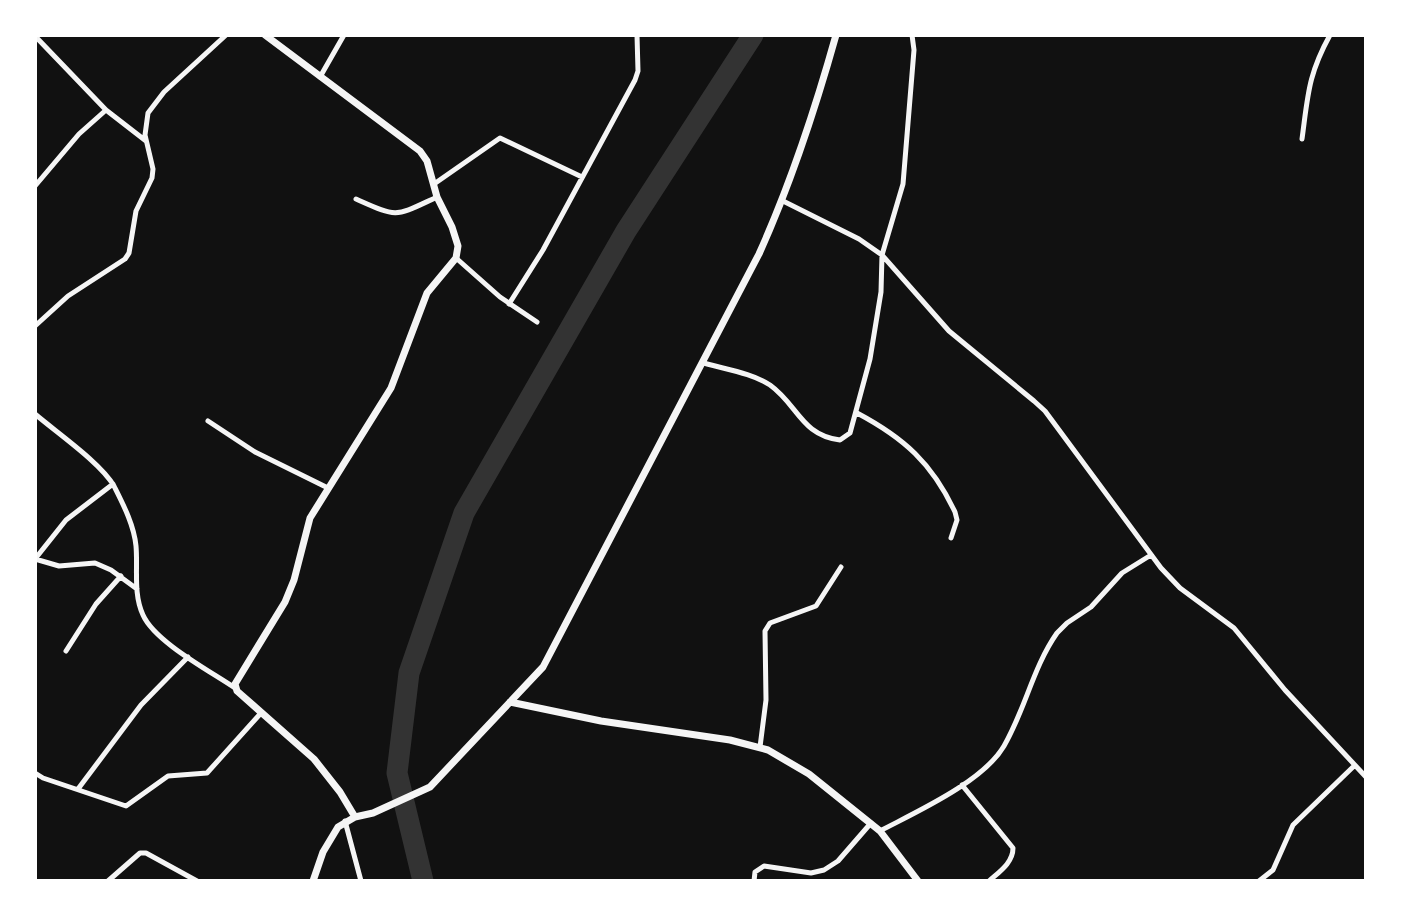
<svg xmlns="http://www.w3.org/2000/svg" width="1401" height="916" font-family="'Zilla Slab',serif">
  <rect width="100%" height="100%" fill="#111"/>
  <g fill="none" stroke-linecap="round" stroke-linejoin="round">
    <path stroke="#333" stroke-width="21" d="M423,881L397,773L409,673L464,513L626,231L753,35"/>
    <path stroke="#f5f5f5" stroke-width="5" d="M35,36L106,110L146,141
      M320,77L344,35
      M1302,139C1308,95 1308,75 1330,35
      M434,184L500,138L582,177
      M35,186L79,134L106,110
      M356,199C399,218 394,217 437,197
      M783,201L859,239L882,255L949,331L1034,401L1045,411L1161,568L1180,588L1234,628L1285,690L1366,777
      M456,258L500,297L537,322
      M509,304L543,250L635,80L638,71L637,35
      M35,326L68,296L125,259L129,253L136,211L152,178L153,169L145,135L148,113L164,92L226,35
      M704,363C724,369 752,373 770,385C798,405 801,435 840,440L850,433L870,359L881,292L882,255L903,184L914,50L912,35
      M857,413C904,438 932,463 955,512L957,520L951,538
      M35,414C56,432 101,463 114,486C123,504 134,525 136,546C138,568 133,594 143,615C155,642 210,671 235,688
      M208,421L255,452L328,488
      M35,559L59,566L95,563L111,570L137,589
      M35,559L66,520L113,484
      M66,651L96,604L121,576
      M760,747L766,700L765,631L770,623L816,606L841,567
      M35,773L43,778L126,806L168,776L207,773L261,713
      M962,785L1013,848C1013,863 999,872 989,881
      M78,789L141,705L188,657
      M345,821L361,881
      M880,831C916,812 983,782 1004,746C1025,710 1033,667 1057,633L1067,623L1091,607L1122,573L1151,555
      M108,881L140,853H146L197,881
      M754,881L755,872L764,866L811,873L824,870L838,861L871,823
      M1259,881L1273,870L1293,825L1354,766"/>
    <path stroke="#f5f5f5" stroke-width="7" d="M265,35L420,151L427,161L437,197L452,227L458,246L456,258L427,293L391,388L310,518L294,580L285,602L235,684L237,691L314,759L340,792L355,817
      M510,702L601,721L730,740L768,750L809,774L880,831L918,881
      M313,881L323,852L338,827L355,817L373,813L430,787L543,667L759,254C791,183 815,110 836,35"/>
  </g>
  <rect width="1401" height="916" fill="none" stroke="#ffffff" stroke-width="74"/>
</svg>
